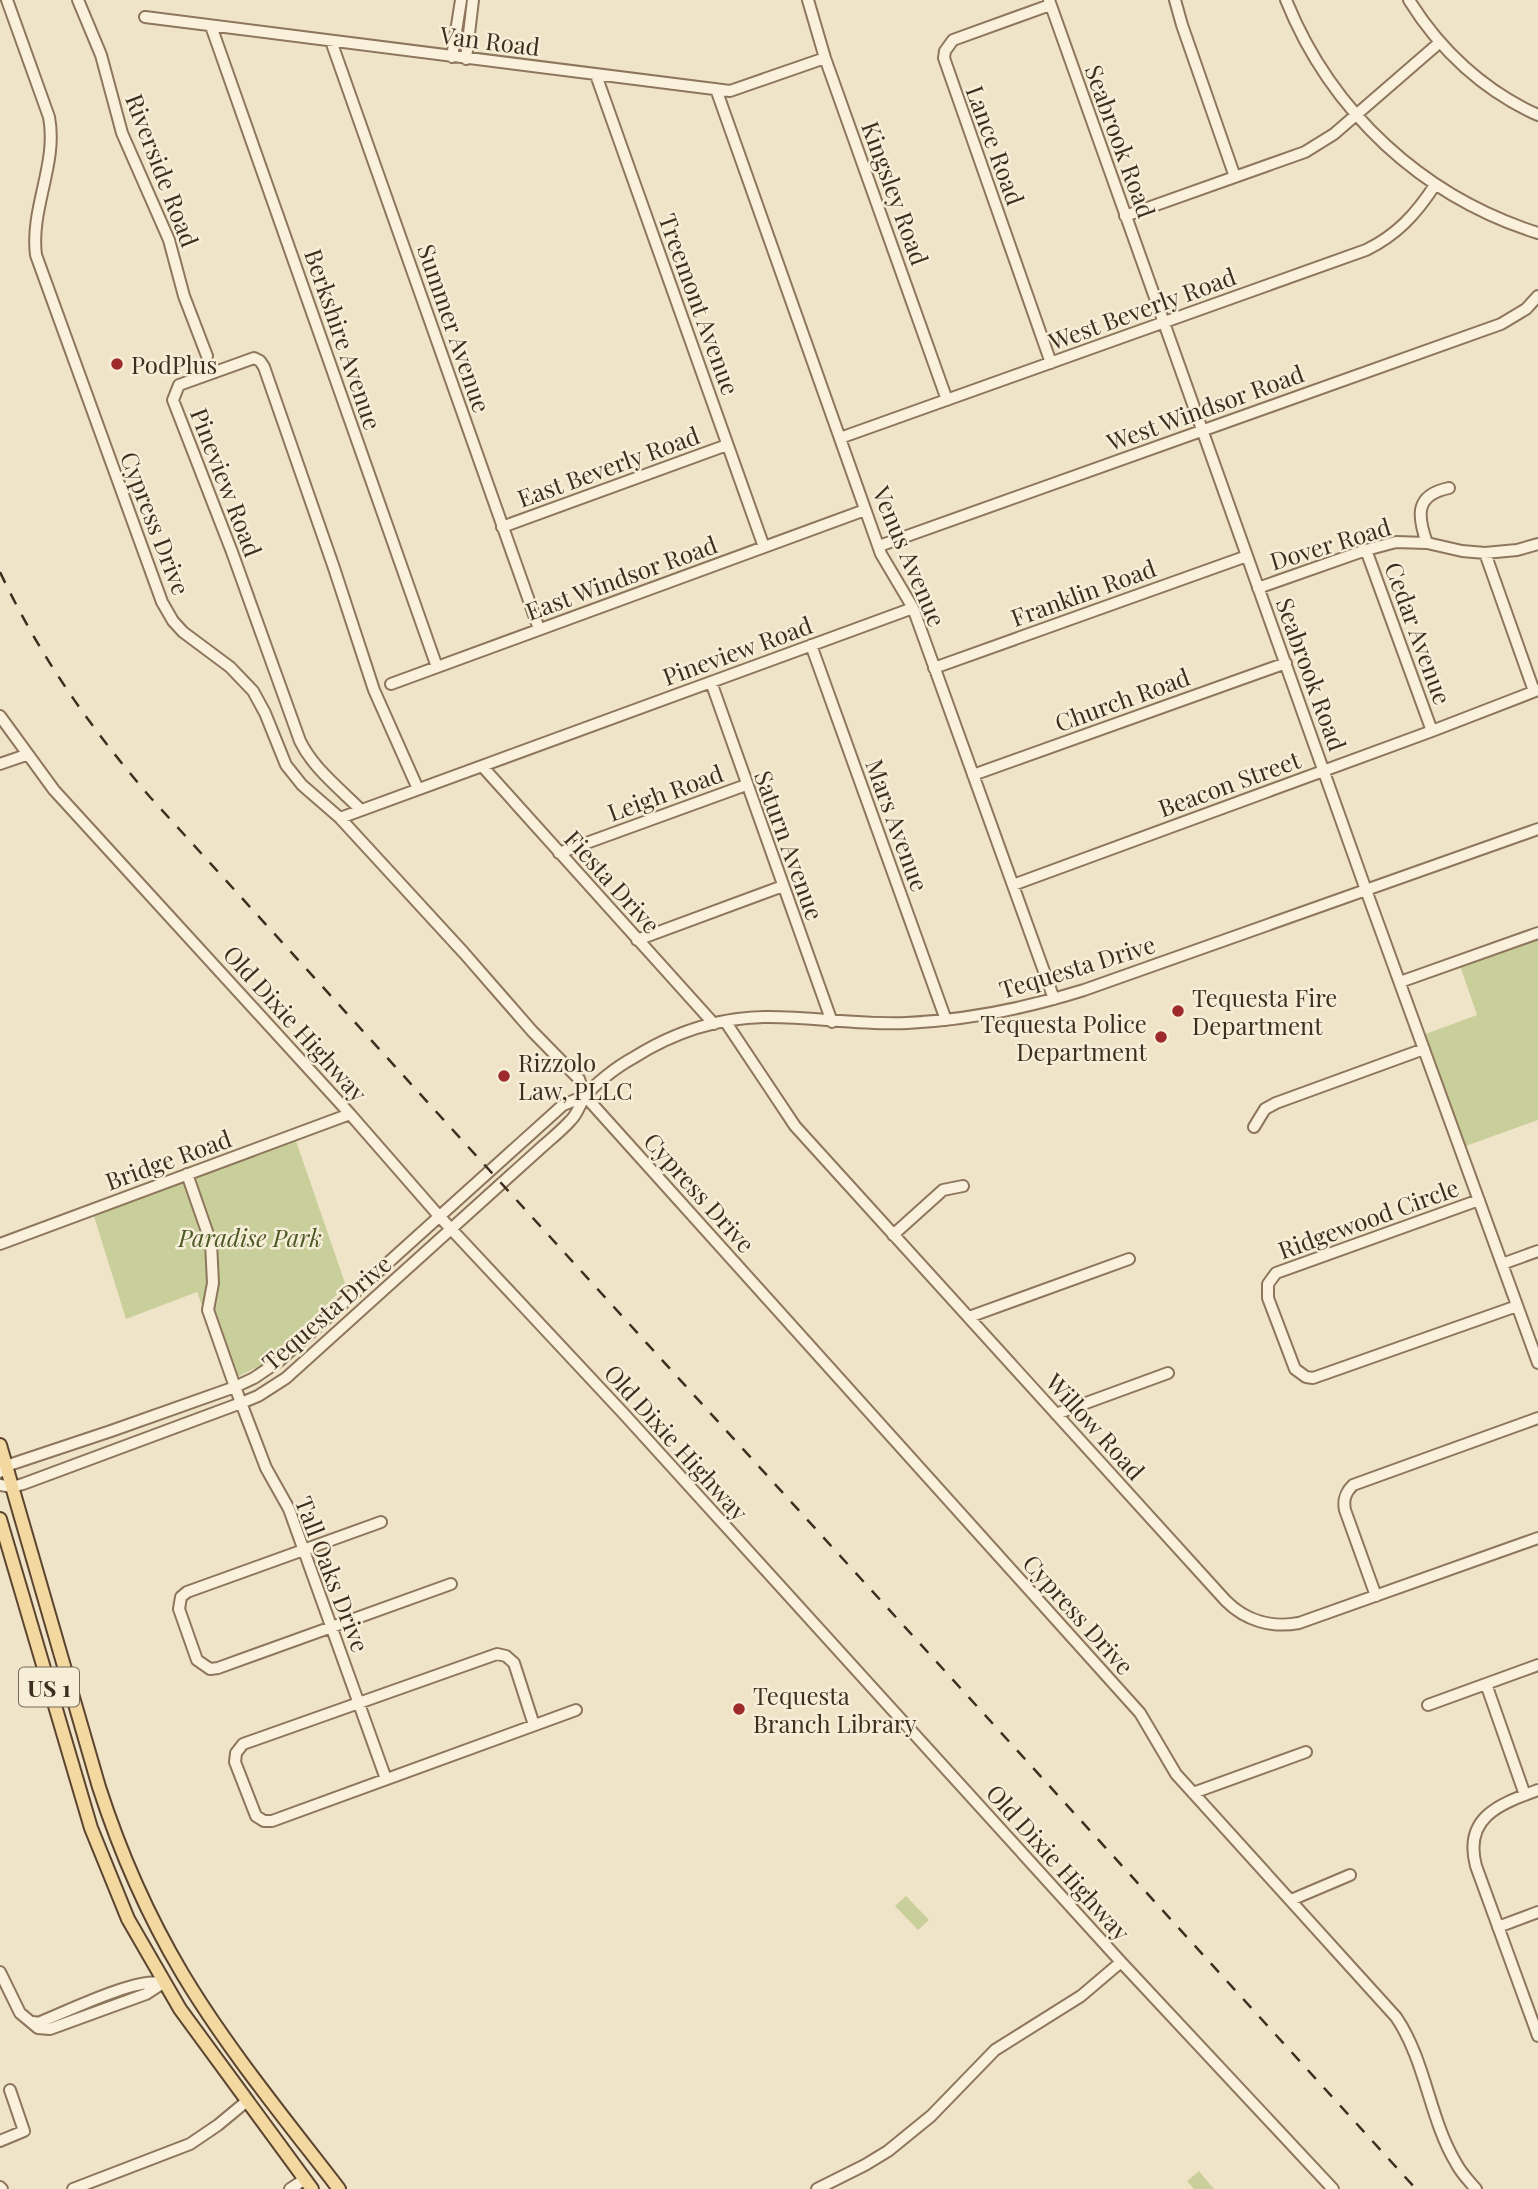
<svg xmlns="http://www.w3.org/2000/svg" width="1538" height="2189" font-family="'Playfair Display',serif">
  <rect width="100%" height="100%" fill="#f0e4c8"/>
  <path fill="#c9cf9b" d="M1538,935V1120L1463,1147L1423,1035L1477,1015L1459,963Z
    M295,1138L346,1286L263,1364L229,1381L197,1292L126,1319L93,1213Z
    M906,1896L929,1920L918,1930L895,1906Z
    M1199,2171L1214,2189H1194L1187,2181Z"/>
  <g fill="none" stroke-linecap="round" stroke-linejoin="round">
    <g stroke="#8d765c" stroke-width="14">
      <path id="minor" d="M7,0L49,117C58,164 30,208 36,255L162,602L173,621L183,632L230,667L253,691L265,713L286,765L302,785L340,818L464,953L532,1031L579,1079L585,1096L1140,1713L1176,1774L1396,2017C1426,2061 1429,2118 1456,2163C1461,2173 1469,2181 1476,2189
        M78,0L101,55L122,133L169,240L184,296L207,356
        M808,0L825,58L947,400
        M1049,0L1366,890L1538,1363
        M1175,0L1182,25L1235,177
        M1286,0C1331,112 1423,197 1538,233
        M1409,0C1440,50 1484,91 1538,115
        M1050,5L953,40L945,51L944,58L1051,363
        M145,17L730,91L825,58
        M211,26L437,667
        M331,41L539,629
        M452,57L461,0
        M466,59L473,0
        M596,75L764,547
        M716,89L881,554L913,608L1054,999
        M1125,216L1305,152L1334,134L1439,43
        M840,438L1366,250C1397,235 1416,214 1435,185
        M502,527L727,445
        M1427,543C1417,515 1415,495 1449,488
        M879,546L1501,324L1526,309L1538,296
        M1366,550L1432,731
        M1485,553L1534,691
        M1258,588L1366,550L1396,542L1427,543L1462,551L1485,553L1517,550L1538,544
        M811,645L946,1020
        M934,668L1247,556
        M711,682L832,1022
        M391,684L865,510
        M0,716L54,790L350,1114L439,1216L624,1414L1121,1962L1333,2189
        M0,764L26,755
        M482,766L714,1024
        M973,775L1286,663
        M361,810C340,789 313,768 300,741L232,552L173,400L179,385L254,358L260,361L264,367L334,568L374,690L418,789
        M340,818L913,608
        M559,853L746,785
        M1013,885L1432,731L1538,690
        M637,940L783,886
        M1400,982L1538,933
        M725,1021L795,1126L1226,1601C1246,1621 1272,1628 1299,1623L1538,1538
        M1254,1127L1265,1109L1276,1103L1424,1049
        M187,1174L211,1243L213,1283L208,1310L235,1387L266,1468L289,1509L386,1779
        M1479,1200L1276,1273L1268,1284V1298L1295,1369L1306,1377L1313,1378L1517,1306
        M893,1235L943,1190L963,1186
        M0,1244L350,1114
        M1502,1264L1538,1251
        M969,1317L1129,1259
        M1056,1414L1168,1373
        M0,1472L6,1466L111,1431L235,1387L254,1378L279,1361L563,1105L585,1096
        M0,1485L12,1487L23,1484L241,1403L258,1396L286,1378L543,1146C552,1138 562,1130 570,1121C577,1115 579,1106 584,1098C594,1084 618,1066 633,1058C674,1032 721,1017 769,1017C815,1017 861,1025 907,1023C968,1020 1027,1008 1084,990L1538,829
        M381,1522L187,1592L181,1597L179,1609L197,1660L210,1669L218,1668L451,1584
        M1376,1596L1345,1510C1343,1500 1345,1493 1353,1485L1538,1418
        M1486,1684L1525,1795
        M1428,1705L1538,1665
        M534,1725L514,1663L506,1656L497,1654L243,1744L236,1753L235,1762L256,1816L264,1821H272L576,1710
        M1538,1790C1500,1804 1463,1817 1476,1866L1538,2036
        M1193,1793L1306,1752
        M1291,1900L1350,1875
        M1498,1927L1538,1912
        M0,1972L20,2013L38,2028L50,2029L146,1994L163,1983
        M34,2022L38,2023C66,2012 136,1977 163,1983
        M0,2141L24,2131L10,2090
        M0,2187L2,2189
        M73,2189L190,2144L218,2125L247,2101
        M290,2189L305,2179
        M817,2189L865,2165L888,2151L931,2116L995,2050L1081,1996L1121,1962"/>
    </g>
    <g stroke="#5b4430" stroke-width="16">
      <path id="major" d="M0,1445L99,1787C120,1852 147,1914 182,1973C226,2047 286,2120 339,2189
        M0,1519L91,1828L128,1919L180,2009L312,2189"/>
    </g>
    <use href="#minor" stroke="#faf1dc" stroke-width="10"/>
    <use href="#major" stroke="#f3d9a0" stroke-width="12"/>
    <path stroke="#3d2e20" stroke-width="2.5" stroke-dasharray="12 12" stroke-linecap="butt" d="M0,572C40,657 90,727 150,797L1416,2189"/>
  </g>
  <g fill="#9e2a2b" stroke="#f7eed8" stroke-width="2.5">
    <circle cx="117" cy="364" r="7"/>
    <circle cx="1178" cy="1011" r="7"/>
    <circle cx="1161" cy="1037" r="7"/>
    <circle cx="504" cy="1076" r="7"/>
    <circle cx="739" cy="1709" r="7"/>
  </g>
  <g text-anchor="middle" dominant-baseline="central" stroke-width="5" stroke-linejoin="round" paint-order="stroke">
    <rect fill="#f7eed8" stroke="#756857" stroke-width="2" x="19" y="1667.5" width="60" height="39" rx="5"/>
    <g font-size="23" font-weight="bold" fill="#3d2e20">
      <text x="49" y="1687">US 1</text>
    </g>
    <g font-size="24" fill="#3d2e20" stroke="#f7eed8">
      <text transform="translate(490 40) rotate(7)">Van Road</text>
      <text transform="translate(1121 141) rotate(70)">Seabrook Road</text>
      <text transform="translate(996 145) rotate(70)">Lance Road</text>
      <text transform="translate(163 170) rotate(69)">Riverside Road</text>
      <text transform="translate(896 193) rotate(70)">Kingsley Road</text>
      <text transform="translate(700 304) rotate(70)">Treemont Avenue</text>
      <text transform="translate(1142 308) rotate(-20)">West Beverly Road</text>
      <text transform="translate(455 328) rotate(71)">Summer Avenue</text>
      <text transform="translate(344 339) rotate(71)">Berkshire Avenue</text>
      <text transform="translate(1205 407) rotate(-20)">West Windsor Road</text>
      <text transform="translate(608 466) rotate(-20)">East Beverly Road</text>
      <text transform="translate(227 482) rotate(69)">Pineview Road</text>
      <text transform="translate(156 523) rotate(69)">Cypress Drive</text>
      <text transform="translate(1330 543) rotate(-17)">Dover Road</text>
      <text transform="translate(910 556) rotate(67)">Venus Avenue</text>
      <text transform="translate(621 577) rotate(-20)">East Windsor Road</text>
      <text transform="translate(1083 592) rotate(-20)">Franklin Road</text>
      <text transform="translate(1419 633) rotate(70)">Cedar Avenue</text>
      <text transform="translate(737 650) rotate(-20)">Pineview Road</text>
      <text transform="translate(1312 674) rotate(70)">Seabrook Road</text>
      <text transform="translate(1122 699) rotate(-20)">Church Road</text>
      <text transform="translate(1229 783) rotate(-20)">Beacon Street</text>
      <text transform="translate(665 792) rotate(-20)">Leigh Road</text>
      <text transform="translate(898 825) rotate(70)">Mars Avenue</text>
      <text transform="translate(790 845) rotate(70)">Saturn Avenue</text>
      <text transform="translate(613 881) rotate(48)">Fiesta Drive</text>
      <text transform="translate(1077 966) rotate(-17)">Tequesta Drive</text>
      <text transform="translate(296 1023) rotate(48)">Old Dixie Highway</text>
      <text transform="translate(168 1159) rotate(-20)">Bridge Road</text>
      <text transform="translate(700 1192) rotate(48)">Cypress Drive</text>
      <text transform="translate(1368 1218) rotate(-20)">Ridgewood Circle</text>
      <text transform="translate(326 1312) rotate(-41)">Tequesta Drive</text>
      <text transform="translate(1096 1426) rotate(48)">Willow Road</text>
      <text transform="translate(677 1442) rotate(48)">Old Dixie Highway</text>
      <text transform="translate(333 1574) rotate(69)">Tall Oaks Drive</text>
      <text transform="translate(1079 1614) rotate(48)">Cypress Drive</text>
      <text transform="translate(1059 1862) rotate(48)">Old Dixie Highway</text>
    </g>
    <g font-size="24" fill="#3d2e20" stroke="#f7eed8" text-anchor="start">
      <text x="131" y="364">PodPlus</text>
      <text x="1192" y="997">Tequesta Fire<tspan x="1192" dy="28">Department</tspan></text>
      <text x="1147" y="1023" text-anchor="end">Tequesta Police<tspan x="1147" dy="28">Department</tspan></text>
      <text x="518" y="1062">Rizzolo<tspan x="518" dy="28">Law, PLLC</tspan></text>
      <text x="753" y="1695">Tequesta<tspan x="753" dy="28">Branch Library</tspan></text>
    </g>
    <g font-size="24" font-style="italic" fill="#4d5a26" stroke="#f7eed8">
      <text x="250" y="1237">Paradise Park</text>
    </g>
  </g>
</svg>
